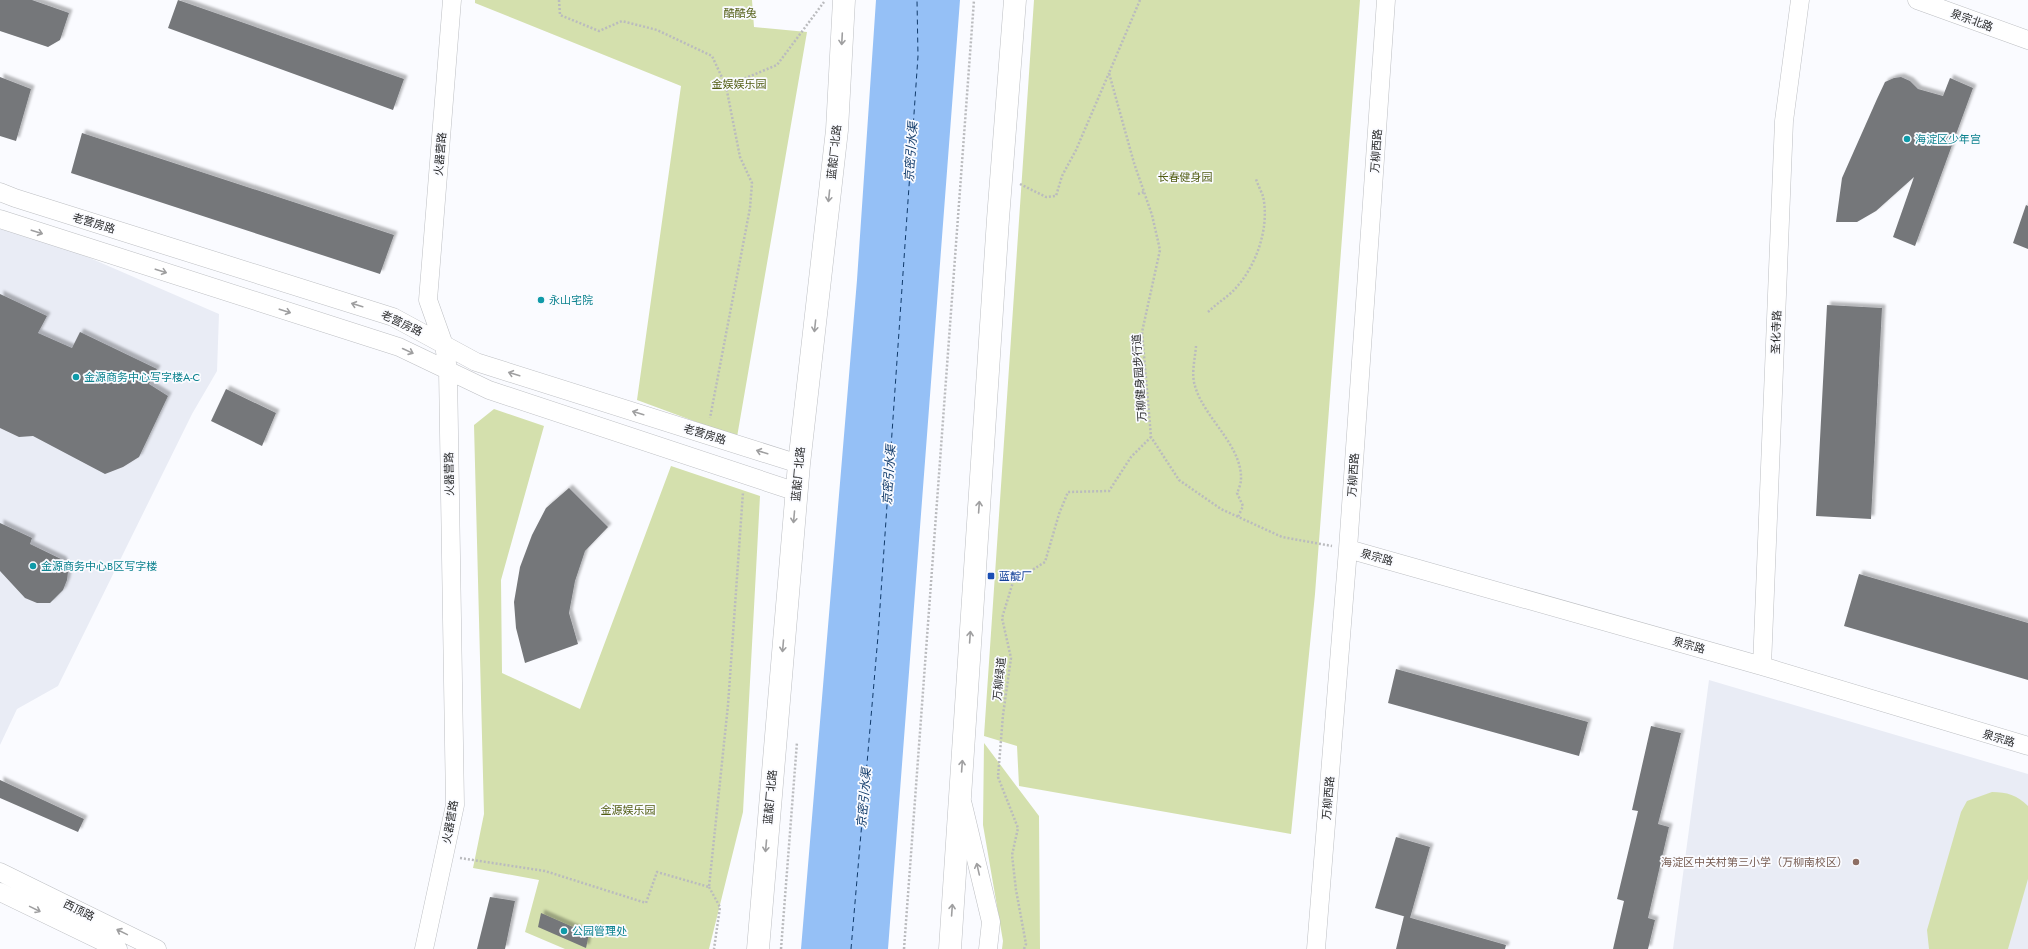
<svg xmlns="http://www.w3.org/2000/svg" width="2028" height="949" font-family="Jost,'Noto Sans SC',sans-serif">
  <defs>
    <filter id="shadow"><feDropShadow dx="3.5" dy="-3.5" stdDeviation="1" flood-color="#0004"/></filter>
  </defs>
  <rect width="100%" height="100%" fill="#fafbff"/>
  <path fill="#e9ecf5" d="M0,219L219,314L217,371L192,414L58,686L17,709L0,745Z
    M1709,680L2028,774V949H1673Z"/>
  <path fill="#d4e0ad" d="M475,0H752L754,27L807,32L737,437L637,400L681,86L475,3Z
    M1034,0H1360L1315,594L1291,834L1019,786L1017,746L984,736Z
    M494,409L544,426L501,580L502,673L580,709L671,466L760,496L743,812L709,949H565L525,932L539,880L473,868L484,814L474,425Z
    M984,743L1039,816L1040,949H1002L1003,941L983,825Z
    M1992,792C2007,792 2017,795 2028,806V879L2008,949H1929L1927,930L1961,812L1967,801Z"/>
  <path fill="#95c0f6" d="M876,0H960L888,949H801L857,280Z"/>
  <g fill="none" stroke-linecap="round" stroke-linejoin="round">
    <path stroke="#113b6b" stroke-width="1" stroke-dasharray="5 4" stroke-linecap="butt" d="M851,949L878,636L918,56L917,0"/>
  </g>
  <path fill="#75777a" filter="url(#shadow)" d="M0,0H32L69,13L60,40L48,47L0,31Z
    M178,0L404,79L393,110L168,28Z
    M0,77L31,89L16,141L0,136Z
    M1901,77L1910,81L1918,89L1943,96L1950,78L1973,88L1915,246L1893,237L1914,177L1876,211L1857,222H1836L1842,178L1877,99L1885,82L1894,78Z
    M82,133L394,235L380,274L71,173Z
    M2026,205L2028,206V249L2013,243Z
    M0,294L47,316L38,333L72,348L80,332L157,369L149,384L168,396L139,457L123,467L105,474L33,436L19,437L0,428Z
    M1827,305L1882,308L1871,519L1816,516Z
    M226,389L276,413L262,446L211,421Z
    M569,488L608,527L585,551L575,581L569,613L578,644L525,663L516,628L514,602L520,567L532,535L546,508Z
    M0,523L32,538L30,544L63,560L68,572L67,580L63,590L50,603H37L25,598L0,571Z
    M1859,574L2028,623V680L1844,626Z
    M1396,669L1588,722L1579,756L1388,703Z
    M1651,726L1681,733L1658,824L1669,827L1648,918L1655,920L1648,949H1613L1624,901L1617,899L1638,811L1632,810Z
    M0,780L84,819L78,832L0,798Z
    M1396,837L1430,847L1410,918L1375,908Z
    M490,897L515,901L505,949H477Z
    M541,913L589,934L586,948L538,927Z
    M1404,916L1506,945L1505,949H1396Z"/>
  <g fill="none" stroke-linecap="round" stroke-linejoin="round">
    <g stroke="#bdbfc3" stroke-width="19">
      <path id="minor" d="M1917,0L2028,40
        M0,192L15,198L393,317L476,362L799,464
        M0,219L399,347L489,390L797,492
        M1348,549L1762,666L2028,746
        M1762,666L1784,121L1800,0
        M963,805L991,922L988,949
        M0,872L157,949
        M0,892L118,949
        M424,949L455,805L448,370L444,345L428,300L452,0
        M1316,949L1348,549L1386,0"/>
    </g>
    <g stroke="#bdbfc3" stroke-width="23">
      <path id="highway" d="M758,949L799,464L837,130L844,0
        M950,949L998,219L1015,0"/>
    </g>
    <path stroke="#babbbe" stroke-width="2.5" stroke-dasharray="2 2" stroke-linecap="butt" d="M559,0L560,15L599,31L622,21L657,30L712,56L726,86L740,157L752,183L750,208L710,418
      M1140,0L1109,73L1134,163L1152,215L1160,250L1142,332L1151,437L1179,480L1221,509L1282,537L1332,546
      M726,86L777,65L824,2
      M1020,184L1046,197L1056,196L1062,176L1076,150L1109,73
      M1138,194L1144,192
      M1208,312C1216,304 1226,298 1234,290C1256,267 1270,228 1263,196C1261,191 1258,185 1256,179
      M1196,346C1195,359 1191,374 1195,386C1204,418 1242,445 1241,479C1241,483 1239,489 1237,493L1243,506L1238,517
      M460,858L545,871L646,903L657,872L709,887L728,705L743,492
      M709,887L720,907L714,949
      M781,949L797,742
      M904,949L974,0
      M1024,949L1026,944L1016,890L1012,855L1018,828L998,777L1003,715L1011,658L1002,618L1013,582L1045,562L1059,514L1068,492L1109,491L1131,457L1151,437"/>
    <use href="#minor" stroke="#fff" stroke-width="18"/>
    <use href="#highway" stroke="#fff" stroke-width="22"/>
  </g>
  <defs><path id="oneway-shaft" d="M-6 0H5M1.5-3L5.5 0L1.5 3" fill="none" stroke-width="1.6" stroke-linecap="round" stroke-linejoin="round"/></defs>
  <g stroke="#9f9fa0">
    <use href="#oneway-shaft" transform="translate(842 39) rotate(93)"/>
    <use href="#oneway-shaft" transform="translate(829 196) rotate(96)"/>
    <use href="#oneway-shaft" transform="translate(37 232) rotate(18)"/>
    <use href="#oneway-shaft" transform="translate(161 271) rotate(18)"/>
    <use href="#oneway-shaft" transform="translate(357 305) rotate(-163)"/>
    <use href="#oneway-shaft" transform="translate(285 311) rotate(18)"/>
    <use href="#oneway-shaft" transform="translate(815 326) rotate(96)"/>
    <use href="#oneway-shaft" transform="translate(408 351) rotate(25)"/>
    <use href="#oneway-shaft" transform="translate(514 374) rotate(-163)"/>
    <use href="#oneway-shaft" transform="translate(638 413) rotate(-163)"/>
    <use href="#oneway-shaft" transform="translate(762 452) rotate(-163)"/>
    <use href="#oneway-shaft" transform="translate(979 507) rotate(-86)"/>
    <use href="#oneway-shaft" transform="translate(794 517) rotate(95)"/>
    <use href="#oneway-shaft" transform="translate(970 637) rotate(-86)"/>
    <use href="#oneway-shaft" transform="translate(783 646) rotate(95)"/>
    <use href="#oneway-shaft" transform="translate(962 766) rotate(-86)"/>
    <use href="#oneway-shaft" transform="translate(766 846) rotate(95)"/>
    <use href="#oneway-shaft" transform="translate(978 869) rotate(-103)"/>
    <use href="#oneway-shaft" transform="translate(35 909) rotate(26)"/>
    <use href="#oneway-shaft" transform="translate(952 910) rotate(-86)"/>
    <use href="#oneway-shaft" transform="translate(122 932) rotate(-154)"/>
  </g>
  <g fill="#0f9aa8" stroke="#fafbff" stroke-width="1.5">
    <circle cx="1907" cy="139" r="4"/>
    <circle cx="541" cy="300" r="4"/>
    <circle cx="76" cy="377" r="4"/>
    <circle cx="33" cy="566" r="4"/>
    <circle cx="564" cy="931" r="4"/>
  </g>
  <rect fill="#1a4fb4" stroke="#fafbff" stroke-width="1.5" x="987" y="572" width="8" height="8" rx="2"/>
  <circle fill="#8d6e63" stroke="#fafbff" stroke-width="1.5" cx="1856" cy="862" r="4"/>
  <g text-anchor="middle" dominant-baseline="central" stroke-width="3.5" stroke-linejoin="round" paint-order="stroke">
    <g font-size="11" fill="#515d13" stroke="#fafbff">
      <text x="740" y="13">酷酷兔</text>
      <text x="739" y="84">金娱娱乐园</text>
      <text x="1185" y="177">长春健身园</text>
      <text x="628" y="810">金源娱乐园</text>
    </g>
    <g font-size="11" fill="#292a2b" stroke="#fafbff">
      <text transform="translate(1972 20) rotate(20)">泉宗北路</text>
      <text transform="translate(1376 151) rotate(-86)">万柳西路</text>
      <text transform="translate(834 152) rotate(-84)">蓝靛厂北路</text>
      <text transform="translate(440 154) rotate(-85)">火器营路</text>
      <text transform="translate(94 223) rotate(17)">老营房路</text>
      <text transform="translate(402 323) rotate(25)">老营房路</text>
      <text transform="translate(1776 332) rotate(-88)">圣化寺路</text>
      <text transform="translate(1139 378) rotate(-94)">万柳健身园步行道</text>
      <text transform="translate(705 434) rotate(17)">老营房路</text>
      <text transform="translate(449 474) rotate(-91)">火器营路</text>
      <text transform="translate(798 474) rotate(-85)">蓝靛厂北路</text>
      <text transform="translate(1353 475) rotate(-86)">万柳西路</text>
      <text transform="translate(1377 557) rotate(16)">泉宗路</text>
      <text transform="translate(1689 645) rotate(16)">泉宗路</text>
      <text transform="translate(999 679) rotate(-84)">万柳绿道</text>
      <text transform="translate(1999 738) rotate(17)">泉宗路</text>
      <text transform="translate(770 797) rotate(-85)">蓝靛厂北路</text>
      <text transform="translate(1328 798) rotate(-85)">万柳西路</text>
      <text transform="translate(450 822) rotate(-80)">火器营路</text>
      <text transform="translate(79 910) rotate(26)">西顶路</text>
    </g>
    <g font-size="11" fill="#0d838f" stroke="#fafbff" text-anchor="start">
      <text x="1915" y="139">海淀区少年宫</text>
      <text x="549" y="300">永山宅院</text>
      <text x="84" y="377">金源商务中心写字楼A-C</text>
      <text x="41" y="566">金源商务中心B区写字楼</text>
      <text x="572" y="931">公园管理处</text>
    </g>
    <g font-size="11" fill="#164399" stroke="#fafbff" text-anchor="start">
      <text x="999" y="576">蓝靛厂</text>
    </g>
    <g font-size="11" fill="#785e54" stroke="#fafbff" text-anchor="end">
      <text x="1848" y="862">海淀区中关村第三小学（万柳南校区）</text>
    </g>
    <g font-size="12" font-style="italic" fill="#113b6b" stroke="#fafbff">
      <text transform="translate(911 152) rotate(-86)">京密引水渠</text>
      <text transform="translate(889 475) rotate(-86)">京密引水渠</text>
      <text transform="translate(864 798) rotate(-85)">京密引水渠</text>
    </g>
  </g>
</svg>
